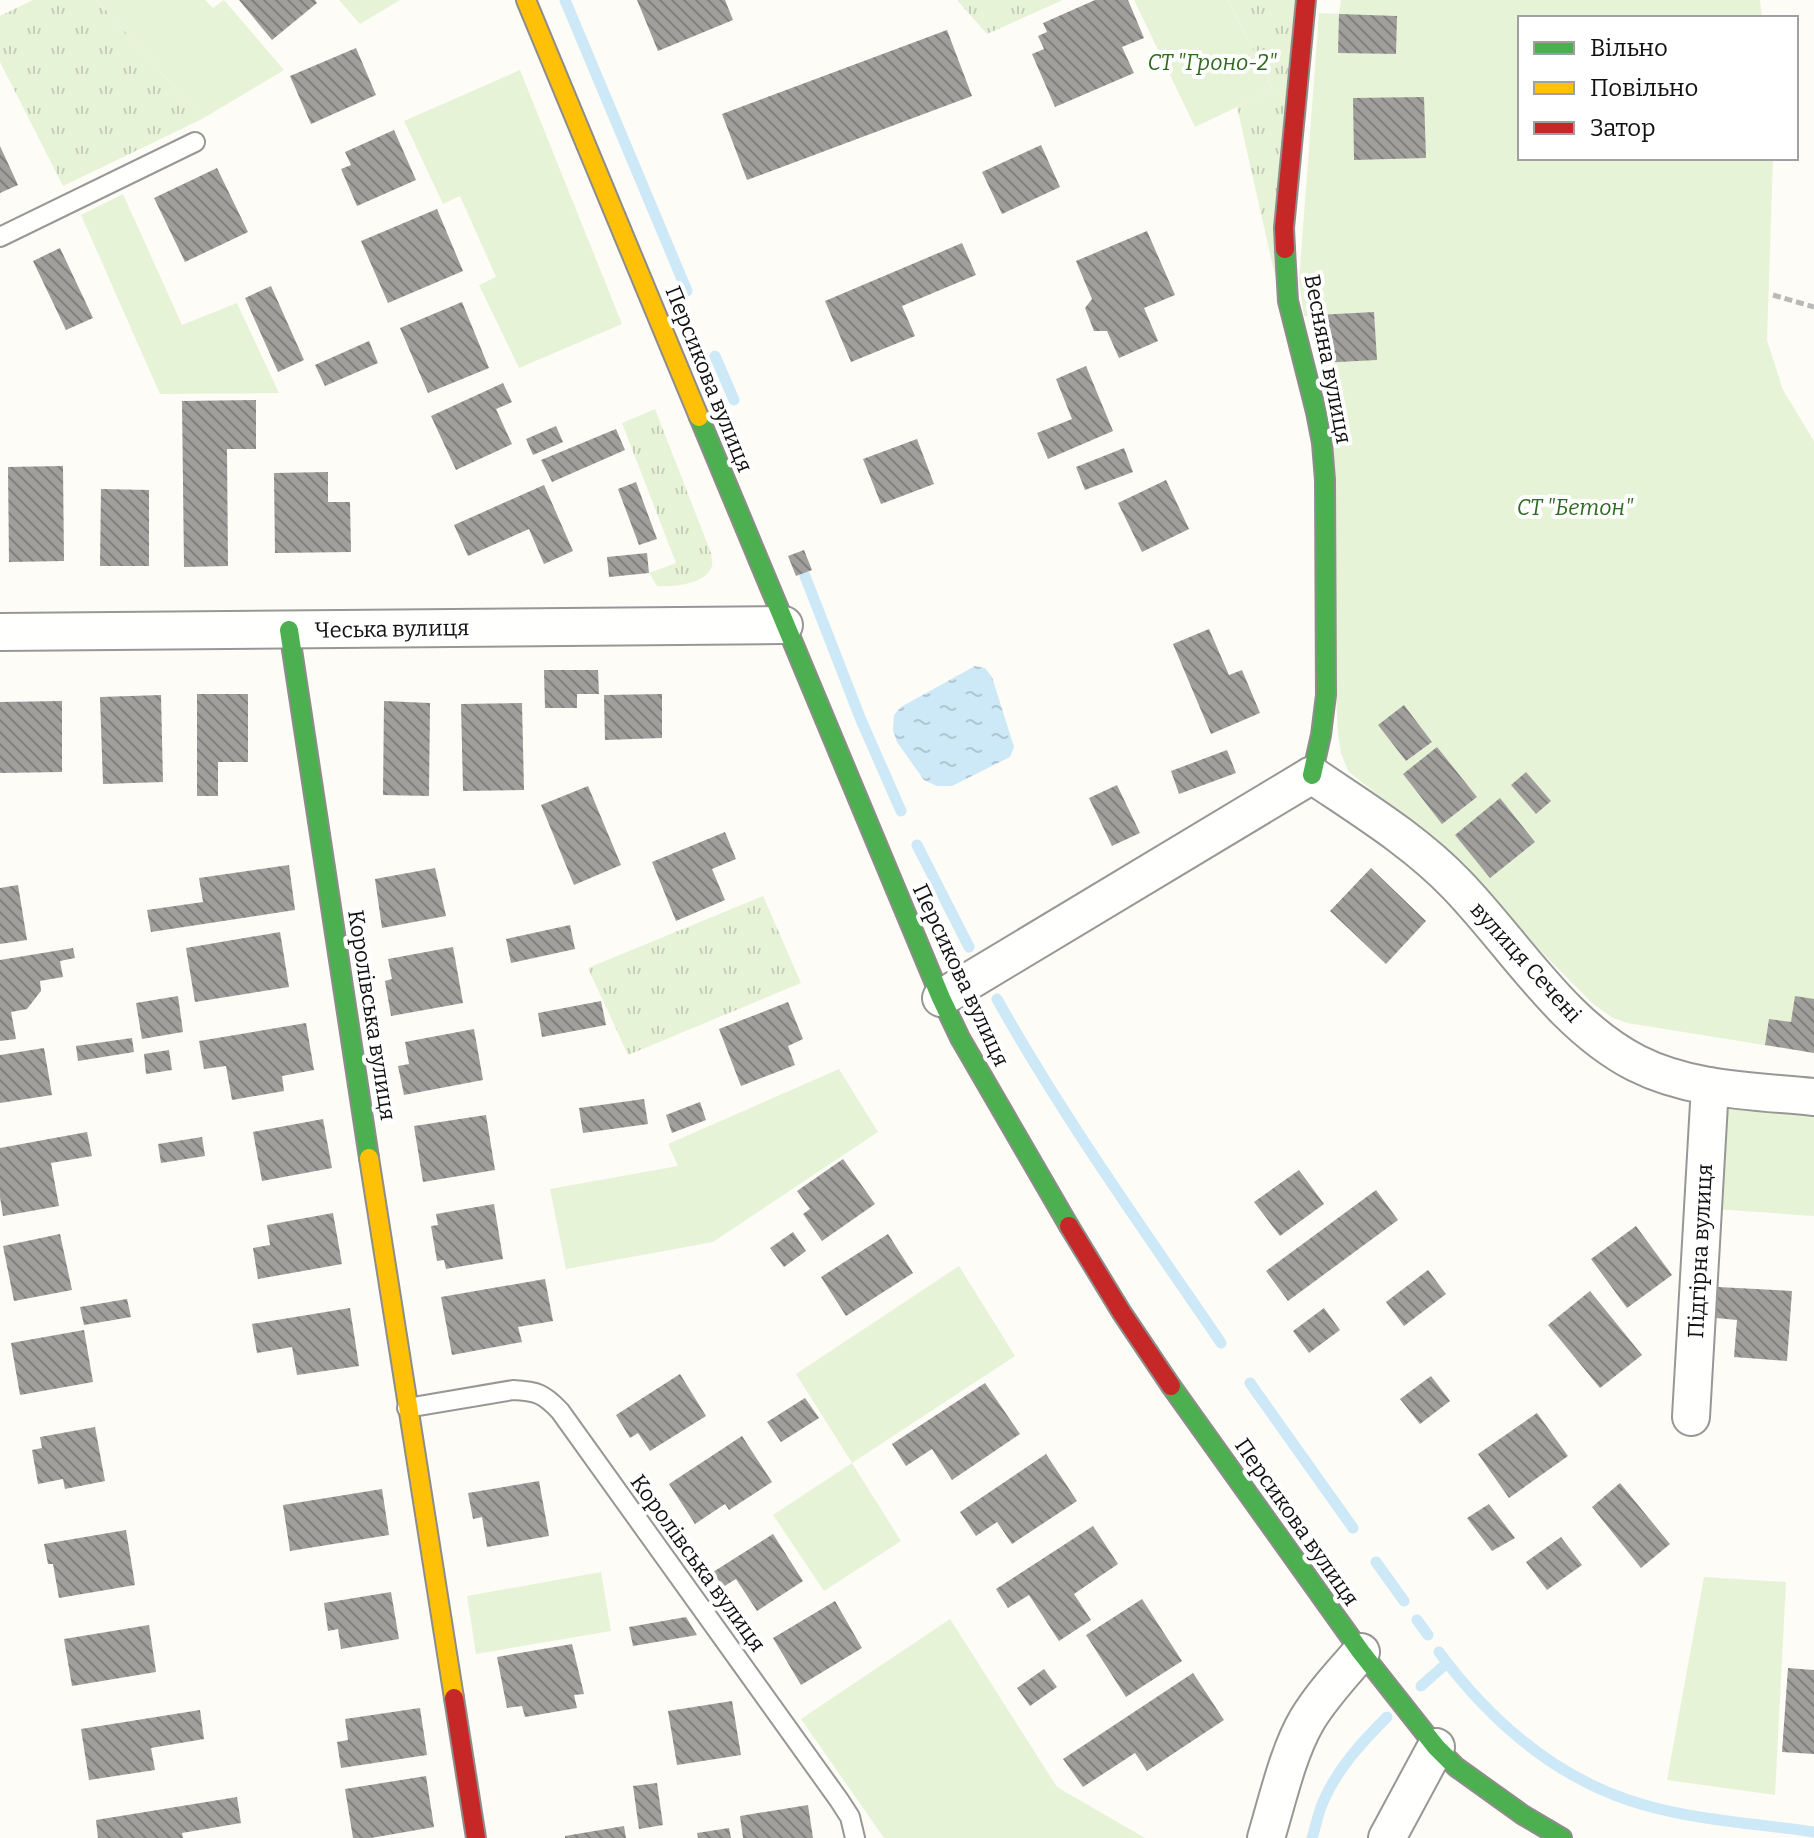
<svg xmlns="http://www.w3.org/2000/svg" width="1814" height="1838" font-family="Bitter,serif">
  <defs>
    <pattern id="grass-tufts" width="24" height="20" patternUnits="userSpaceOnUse" patternTransform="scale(2)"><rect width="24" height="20" fill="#e7f3d7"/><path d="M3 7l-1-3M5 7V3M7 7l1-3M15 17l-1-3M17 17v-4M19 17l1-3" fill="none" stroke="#c5cfb8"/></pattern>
    <pattern id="water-ripples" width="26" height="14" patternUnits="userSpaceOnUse" patternTransform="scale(2)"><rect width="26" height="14" fill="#cde8f7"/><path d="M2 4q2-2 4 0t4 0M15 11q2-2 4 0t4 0" fill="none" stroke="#afc6d3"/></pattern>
    <pattern id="building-back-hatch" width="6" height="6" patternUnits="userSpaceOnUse" patternTransform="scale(2)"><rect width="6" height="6" fill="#a19f9c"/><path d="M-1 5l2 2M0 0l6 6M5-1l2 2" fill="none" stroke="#82807e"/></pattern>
  </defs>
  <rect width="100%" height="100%" fill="#fdfcf7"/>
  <path fill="url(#grass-tufts)" d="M33,0H97L202,119L63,186L0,62V16Z
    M957,0H1063L987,34Z
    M1228,0H1298L1275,276L1237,107L1273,90Z
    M655,409L711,553C711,557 713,562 712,566C706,585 672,587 657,586L649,573L676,563L622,423Z
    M763,896L801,983L628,1055L588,968Z"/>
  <path fill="#e7f3d7" d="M97,0H205L213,8L224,0L284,70L202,119Z
    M339,0H400L360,24Z
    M1134,0H1228L1273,90L1195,127Z
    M1341,0H1760L1762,18H1520V158H1773L1767,340L1783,390L1814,441V1053L1627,1023L1613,1018L1592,1003L1502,912L1440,845L1348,771L1341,753L1338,735L1317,316H1304L1299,281L1319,13L1339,14Z
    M520,70L622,324L519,368L479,285L496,277L460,196L443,204L404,121Z
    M123,194L182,325L237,303L279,393L160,394L81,215Z
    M839,1069L878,1132L713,1242L566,1269L550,1189L678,1166L668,1144Z
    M1719,1100L1814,1109V1216L1714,1209Z
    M959,1266L1015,1356L852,1463L901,1541L824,1591L773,1515L852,1463L796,1374Z
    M601,1572L611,1631L476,1654L467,1596Z
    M1704,1577L1786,1582L1775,1795L1667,1780Z
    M950,1619L1057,1787L1145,1838H884L801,1719Z"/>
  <path fill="url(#water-ripples)" d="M975,666L985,668L992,677L1014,747L1010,757L952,786H937L924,780L897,742L893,730L894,715L901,707Z"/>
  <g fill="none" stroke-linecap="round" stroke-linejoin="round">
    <path stroke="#cde8f7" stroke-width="11" d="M565,0L687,291
      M715,356L734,400
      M805,576L861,720L901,811
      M917,845L969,947
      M997,999C1064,1119 1144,1230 1221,1343
      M1250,1383L1353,1528
      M1376,1562L1404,1601
      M1417,1620L1428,1635
      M1439,1652C1488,1718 1549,1773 1628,1800C1687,1820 1753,1823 1814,1832
      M1421,1686L1447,1663
      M1312,1838C1316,1826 1318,1813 1323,1802C1337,1769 1362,1742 1387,1717"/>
  </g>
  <path fill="url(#building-back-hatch)" d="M239,0H315L317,3L272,40Z
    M637,0H725L733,20L658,51Z
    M1095,0H1128L1144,38L1122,47L1134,73L1055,107L1032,54L1044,49L1038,36L1047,32L1043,23Z
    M1339,14L1397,16L1396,54L1338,53Z
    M947,30L972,96L747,180L722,114Z
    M356,48L376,95L311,124L290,76Z
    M1424,97L1426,158L1354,160L1353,98Z
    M394,130L416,180L357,206L341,169L351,165L345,152Z
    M1041,145L1060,187L1002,214L982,172Z
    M0,146L18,185L0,193Z
    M217,168L248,232L185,262L154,198Z
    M437,209L463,271L388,303L361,241Z
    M1147,231L1175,295L1144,308L1158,341L1119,358L1107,331H1094L1085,308L1092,299L1076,261Z
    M962,243L976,275L902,306L915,336L851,362L825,301Z
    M60,248L93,318L66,330L33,261Z
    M271,286L304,360L278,372L245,298Z
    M462,302L489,368L428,393L400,328Z
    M1374,312L1377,360L1319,363L1317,315Z
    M369,341L378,363L325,386L315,365Z
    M1086,366L1113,431L1048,459L1037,433L1072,419L1056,379Z
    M503,383L512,402L496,409L512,444L456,470L431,416Z
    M256,400V449H227L228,566L184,567L182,401Z
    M556,426L563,442L533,455L526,439Z
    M616,429L625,450L552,482L541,460Z
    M917,439L934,484L881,504L863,459Z
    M1124,448L1133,472L1085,490L1076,467Z
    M63,466L64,561L9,562L8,467Z
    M328,472V502H350L351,552L275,553L274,473Z
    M1166,480L1189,529L1142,552L1118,503Z
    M636,482L657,539L639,545L618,489Z
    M544,485L573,551L544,564L529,529L468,556L454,525Z
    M101,489L149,490V566H100Z
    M804,550L812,570L796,576L788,556Z
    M647,553L649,573L609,577L607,557Z
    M1209,629L1229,675L1242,670L1260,713L1211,734L1173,644Z
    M544,670H598L599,694H577V708H545Z
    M197,694H248V762H218V796H197Z
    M662,694V738L605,740L604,695Z
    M161,695L163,782L103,784L100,697Z
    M62,701V772L0,773V702Z
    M384,701L430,703L429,796L383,795Z
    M522,703L524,790L463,791L461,704Z
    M1404,705L1432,742L1406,761L1378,725Z
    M1437,747L1477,797L1442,824L1403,774Z
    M1227,750L1236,773L1179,794L1171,771Z
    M1526,772L1551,801L1536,814L1511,785Z
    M1117,785L1140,833L1112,846L1089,798Z
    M588,786L621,865L574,885L541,805Z
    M1500,798L1535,842L1490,878L1455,835Z
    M725,832L736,859L712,869L725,900L676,921L652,862Z
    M289,865L295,910L151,932L147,910L203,902L199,878Z
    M435,868L446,916L382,928L375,879Z
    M1371,868L1426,921L1386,964L1330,911Z
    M18,885L27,940L0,944V888Z
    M570,925L575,949L511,963L506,939Z
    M280,932L289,987L195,1002L186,948Z
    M453,947L463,1003L391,1016L385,981L392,979L388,959Z
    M73,948L75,958L60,961L63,977L40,981L41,991L27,1009L11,1012L16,1039L0,1041V960Z
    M178,996L183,1032L142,1039L136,1003Z
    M1795,996L1814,999V1053L1765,1045L1769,1019L1791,1022Z
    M601,1001L606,1025L542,1037L538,1013Z
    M788,1002L803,1039L788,1046L795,1065L741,1086L719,1029Z
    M306,1023L314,1070L282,1076L284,1091L232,1100L226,1066L204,1069L199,1041Z
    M474,1029L483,1080L404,1095L398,1066L409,1064L405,1042Z
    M132,1038L134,1052L78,1061L76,1046Z
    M44,1048L52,1095L0,1103V1055Z
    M169,1050L172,1070L146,1074L144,1054Z
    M644,1099L648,1124L583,1133L579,1108Z
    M700,1102L706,1120L672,1133L666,1115Z
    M486,1115L495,1170L423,1182L414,1126Z
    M323,1119L332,1168L262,1181L253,1132Z
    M87,1132L92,1156L51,1163L59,1206L3,1216L0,1197V1148Z
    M202,1137L205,1156L161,1163L158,1144Z
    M843,1159L875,1204L822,1241L803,1214L810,1209L797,1191Z
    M1299,1170L1324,1204L1280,1236L1254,1202Z
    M1376,1190L1398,1220L1288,1301L1266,1271Z
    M494,1204L503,1259L446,1269L444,1260L437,1261L431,1226L438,1225L436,1214Z
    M333,1213L342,1264L258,1279L253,1248L270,1245L267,1225Z
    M1636,1226L1672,1275L1627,1308L1591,1259Z
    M793,1232L806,1251L784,1267L770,1248Z
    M60,1234L72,1290L14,1301L3,1246Z
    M888,1234L913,1273L846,1316L821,1277Z
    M1428,1270L1446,1294L1404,1326L1386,1302Z
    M545,1279L553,1321L518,1327L522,1342L452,1355L441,1297Z
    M1718,1287L1792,1291L1787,1361L1734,1357L1737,1320L1716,1318Z
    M1590,1291L1642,1355L1600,1388L1548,1325Z
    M127,1299L131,1317L84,1325L80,1307Z
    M350,1308L359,1366L297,1375L292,1347L257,1353L252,1324Z
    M1324,1308L1340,1330L1309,1353L1293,1331Z
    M84,1330L93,1382L20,1395L11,1343Z
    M680,1374L706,1416L650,1451L638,1433L630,1438L616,1415Z
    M1431,1376L1450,1401L1420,1424L1400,1399Z
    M985,1383L1020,1434L952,1480L932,1449L906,1466L892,1444Z
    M805,1398L819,1418L781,1442L767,1422Z
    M1537,1413L1568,1456L1509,1498L1478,1454Z
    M95,1427L105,1481L65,1489L63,1479L38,1484L32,1450L42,1448L40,1437Z
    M742,1436L772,1482L729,1510L725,1504L695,1524L669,1484Z
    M1046,1454L1077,1501L1012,1544L997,1522L976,1536L960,1512Z
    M539,1481L549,1536L487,1547L482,1517L473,1519L468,1493Z
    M1620,1483L1670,1544L1641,1568L1592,1507Z
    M382,1489L389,1535L290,1551L283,1505Z
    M1489,1504L1515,1538L1492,1551L1467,1518Z
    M1093,1526L1118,1564L1074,1594L1091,1620L1059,1641L1029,1595L1008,1608L996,1589Z
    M126,1530L135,1585L59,1598L53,1564H48L44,1544Z
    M773,1534L803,1581L757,1611L736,1579L723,1587L713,1572Z
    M1561,1537L1582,1565L1547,1590L1526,1562Z
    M391,1592L399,1639L341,1649L338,1629L328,1631L324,1603Z
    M1142,1599L1182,1661L1126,1697L1086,1635Z
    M835,1601L862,1648L801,1685L773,1638Z
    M686,1617L697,1635L633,1646L629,1627Z
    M149,1625L156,1672L72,1686L64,1639Z
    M572,1644L584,1694L574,1695L577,1708L525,1717L522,1706L507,1708L497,1657Z
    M1788,1668L1814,1670V1754L1782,1752Z
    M1044,1669L1057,1687L1030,1706L1017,1688Z
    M1193,1673L1224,1720L1147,1771L1135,1753L1083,1787L1063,1759Z
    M732,1701L741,1755L677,1765L668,1711Z
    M420,1708L427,1755L341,1768L337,1742L348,1740L345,1719Z
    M200,1710L204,1739L151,1748L155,1770L89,1780L81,1729Z
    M426,1776L434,1827L371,1838H353L345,1789Z
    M657,1783L663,1825L639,1829L633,1786Z
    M237,1797L241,1823L182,1833L183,1838H98L96,1820Z
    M808,1805L813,1838H743L740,1816Z
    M624,1826L626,1838H565V1836Z
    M729,1828L731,1838H698L697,1833Z"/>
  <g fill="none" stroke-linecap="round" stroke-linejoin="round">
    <g stroke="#979795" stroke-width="22">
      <path id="lane" d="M0,237L195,142
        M407,1408L513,1390C537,1391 544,1394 560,1411L839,1800L850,1817L855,1838"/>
    </g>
    <g stroke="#979795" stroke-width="40">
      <path id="street" d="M0,632L784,625
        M941,998L1312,775C1362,809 1415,841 1457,885C1514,944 1562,1025 1636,1063C1691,1091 1754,1091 1814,1097
        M1691,1417L1710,1086
        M1266,1838C1277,1802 1288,1752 1307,1720C1322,1695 1342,1674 1361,1652
        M1387,1838L1436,1747"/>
    </g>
    <g stroke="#8e8d8b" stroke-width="22">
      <path id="fast" d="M1285,249L1288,301L1316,412L1322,443L1325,480L1326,695L1321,735L1312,775
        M699,417L941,998L960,1038L1069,1226
        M289,630L369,1158
        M1171,1386L1361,1652L1436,1747L1456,1767L1523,1815L1562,1838"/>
    </g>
    <g stroke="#8e8d8b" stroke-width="22">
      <path id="slow" d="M526,0L699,417
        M369,1158L454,1698"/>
    </g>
    <g stroke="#8e8d8b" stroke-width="22">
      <path id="jam" d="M1285,249L1284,228L1306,0
        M1069,1226L1122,1313L1171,1386
        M454,1698L476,1838"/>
    </g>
    <path stroke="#b9b9b8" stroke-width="5" stroke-dasharray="8 4" stroke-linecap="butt" d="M1773,295L1814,307"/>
    <use href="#lane" stroke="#fffffe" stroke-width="18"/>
    <use href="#street" stroke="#fffffe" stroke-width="36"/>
    <use href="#fast" stroke="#4caf50" stroke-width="18"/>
    <use href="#slow" stroke="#ffc107" stroke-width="18"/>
    <use href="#jam" stroke="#c62828" stroke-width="18"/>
  </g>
  <g text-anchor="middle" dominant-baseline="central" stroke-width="8" stroke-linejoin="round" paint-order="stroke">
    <g font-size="22" font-style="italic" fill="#2f6b1f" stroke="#fff">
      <text x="1212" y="62">СТ "Гроно-2"</text>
      <text x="1575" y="507">СТ "Бетон"</text>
    </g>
    <g font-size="22" fill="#111" stroke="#fff">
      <text transform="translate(1328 359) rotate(79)">Весняна вулиця</text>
      <text transform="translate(709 379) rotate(68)">Персикова вулиця</text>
      <text transform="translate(392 629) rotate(-1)">Чеська вулиця</text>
      <text transform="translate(1526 962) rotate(48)">вулиця Сечені</text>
      <text transform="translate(961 975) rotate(65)">Персикова вулиця</text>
      <text transform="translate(372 1015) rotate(81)">Королівська вулиця</text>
      <text transform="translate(1700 1251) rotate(-87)">Підгірна вулиця</text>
      <text transform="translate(1297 1522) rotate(55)">Персикова вулиця</text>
      <text transform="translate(698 1563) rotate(54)">Королівська вулиця</text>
    </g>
  </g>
  <rect x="1518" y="16" width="280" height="144" fill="#ffffff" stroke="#a0a0a0" stroke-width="2"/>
  <rect x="1534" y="42" width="40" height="12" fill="#4caf50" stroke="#a0a0a0" stroke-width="2"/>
  <text x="1590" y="56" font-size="24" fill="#111111">Вільно</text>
  <rect x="1534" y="82" width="40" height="12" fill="#ffc107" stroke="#a0a0a0" stroke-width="2"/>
  <text x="1590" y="96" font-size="24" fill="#111111">Повільно</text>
  <rect x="1534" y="122" width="40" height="12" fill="#c62828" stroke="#a0a0a0" stroke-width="2"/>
  <text x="1590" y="136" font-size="24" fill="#111111">Затор</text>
</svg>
